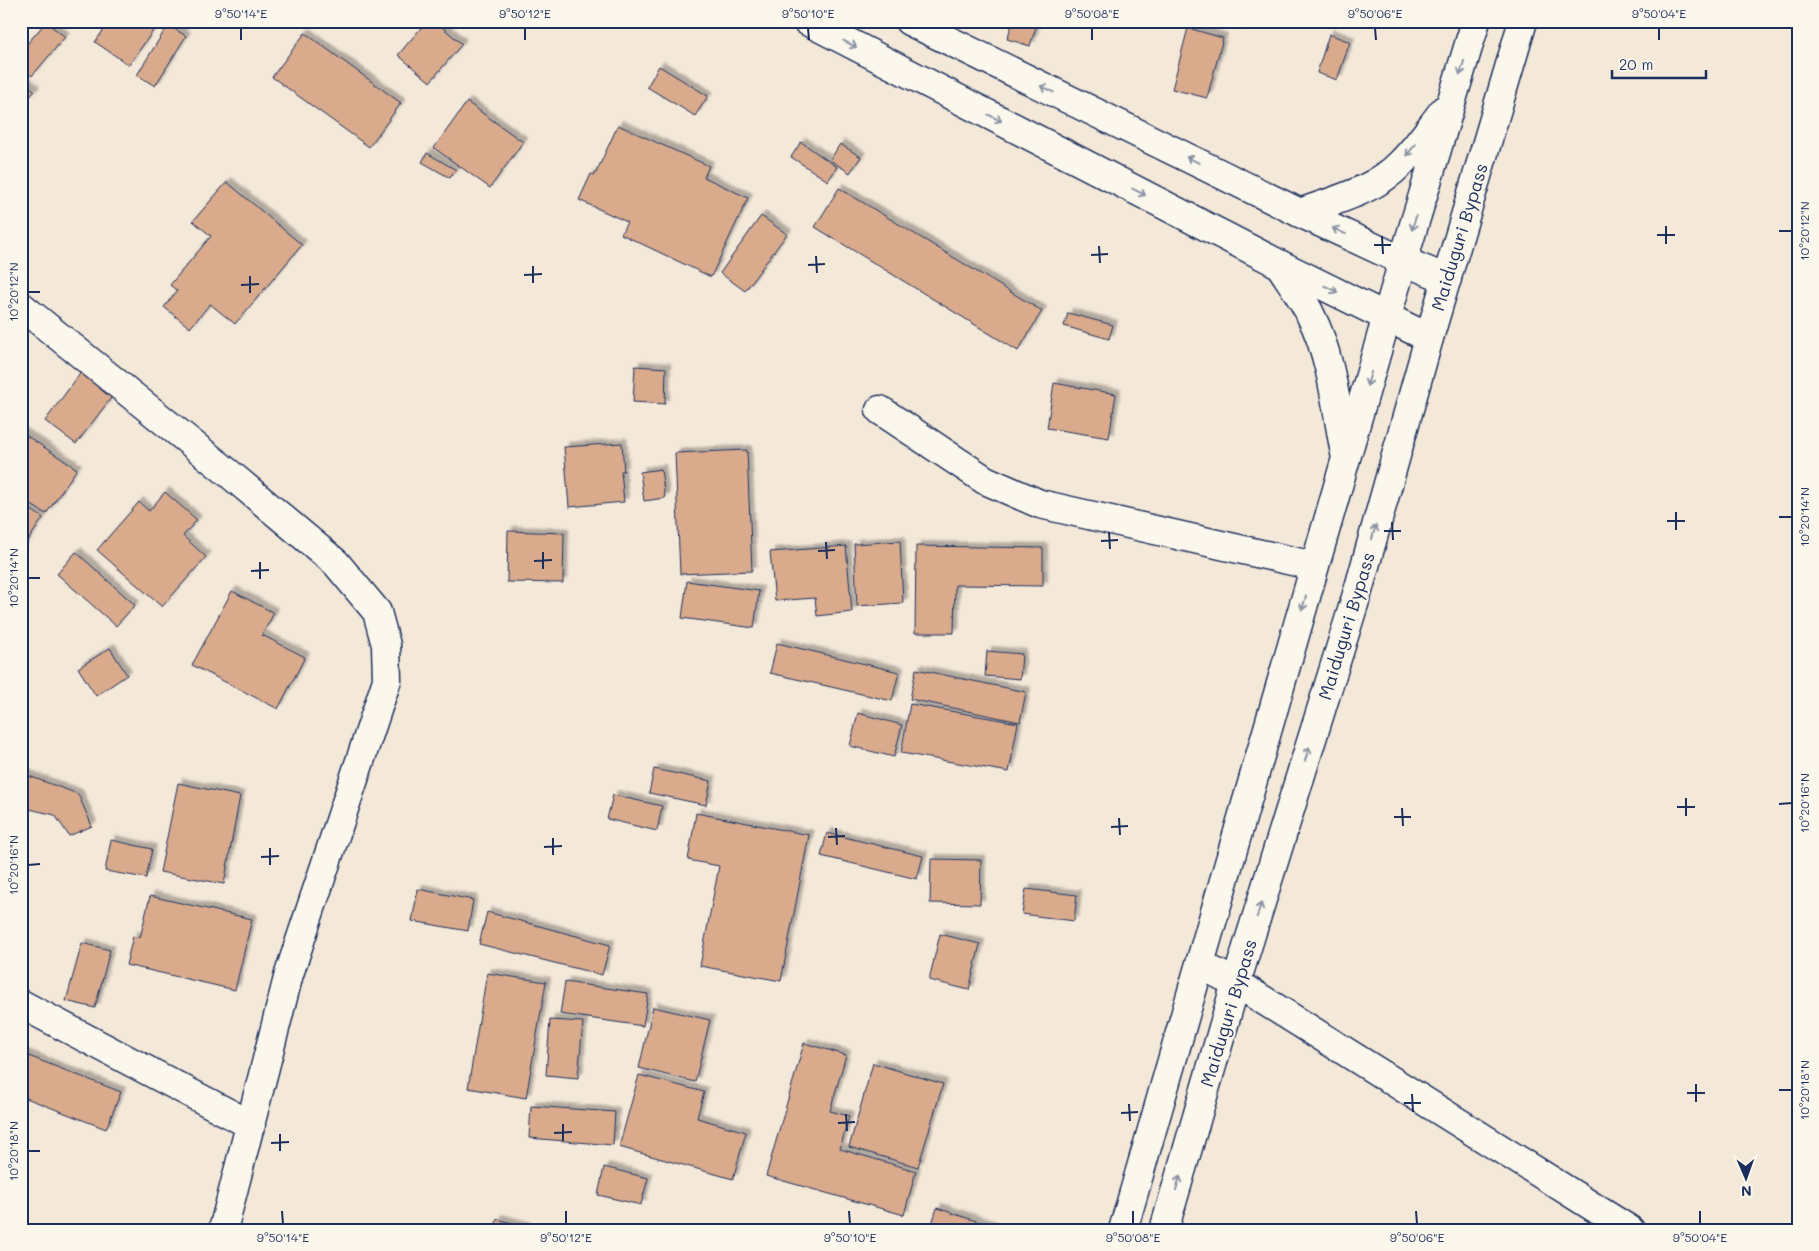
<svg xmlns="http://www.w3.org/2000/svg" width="1819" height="1251" font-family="Mali,sans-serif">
  <defs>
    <filter id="shadow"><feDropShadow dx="4.5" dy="-4.5" stdDeviation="1" flood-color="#0004"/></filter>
  </defs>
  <rect width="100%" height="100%" fill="#f4e8d9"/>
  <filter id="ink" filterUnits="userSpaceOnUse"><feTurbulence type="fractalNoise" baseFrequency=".02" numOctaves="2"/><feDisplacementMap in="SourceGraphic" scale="10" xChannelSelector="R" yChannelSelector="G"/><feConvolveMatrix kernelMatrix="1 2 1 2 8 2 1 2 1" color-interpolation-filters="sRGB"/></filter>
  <g filter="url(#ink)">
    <path fill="#d9aa8b" stroke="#1b2f5e" filter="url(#shadow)" d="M110,21H160L129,65L95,42Z
      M427,21H435L462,44L430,82L398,55Z
      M1013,21H1038L1030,46L1007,39Z
      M1211,21H1248L1246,30Z
      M46,22L65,37L32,76L21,67V51Z
      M168,25L186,36L155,86L137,75Z
      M1188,28L1223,38L1207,98L1172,89Z
      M305,33L401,103L369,147L272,77Z
      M1329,34L1350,42L1337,80L1317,73Z
      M659,66L708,96L695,116L647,87Z
      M21,79L35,91L21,106Z
      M467,102L523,142L490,188L434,148Z
      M618,125L709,166L704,177L748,198L711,277L621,234L627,222L579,200L591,174L595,175Z
      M801,142L837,167L828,181L791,157Z
      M840,144L861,157L850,173L830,160Z
      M427,153L456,170L450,178L422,162Z
      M227,182L302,245L235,324L210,304L190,328L164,307L177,291L170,285L211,236L193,221Z
      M839,188L1042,311L1018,351L815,227Z
      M761,216L787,234L745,291L720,273Z
      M1068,313L1113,325L1109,339L1064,326Z
      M635,366L666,368L665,404L633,402Z
      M82,371L114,394L76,444L45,421Z
      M1054,383L1116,394L1109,438L1047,428Z
      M21,432L77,469L46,514L25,501L23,504L43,518L21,551Z
      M622,443L624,471H621L624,502L569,507L564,447Z
      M747,450L752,571L680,574L675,453Z
      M661,469L665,498L644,501L640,472Z
      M165,492L197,520L183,536L206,557L162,607L97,550L139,502L149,511Z
      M508,531L564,533L563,583L507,582Z
      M900,541L903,603L857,606L854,544Z
      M846,546L852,612L817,616L815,598L775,601L770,552Z
      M916,546L1043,548V586L955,585L954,633H915Z
      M76,552L135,605L116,626L57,574Z
      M687,581L759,591L754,628L682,618Z
      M232,591L274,613L262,635L305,657L278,709L192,665Z
      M777,643L899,672L892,701L770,673Z
      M110,648L127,675L96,696L78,668Z
      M987,651L1022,654L1020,679L985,676Z
      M916,669L1026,692L1020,722L910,699Z
      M910,704L1018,723L1009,772L901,753Z
      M858,713L902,725L894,757L850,746Z
      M654,769L711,781L706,805L649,793Z
      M21,773L78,794L92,826L69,836L55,815L21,807Z
      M178,783L240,796L224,884L160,872Z
      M613,795L662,806L657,831L607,819Z
      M696,813L809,835L781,981L700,966L719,866L688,860Z
      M827,833L923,856L917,879L821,856Z
      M111,840L152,849L146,878L105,871Z
      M931,859L981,860L980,904L930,903Z
      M418,889L473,900L468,931L412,921Z
      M1026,889L1077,895L1074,921L1022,914Z
      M150,896L252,919L235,990L126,965L133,936L140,938Z
      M487,912L610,945L602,975L479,944Z
      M940,934L980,944L969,990L929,980Z
      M82,943L110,950L95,1008L66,1001Z
      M487,973L546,982L526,1098L468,1088Z
      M565,982L648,994L643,1026L560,1014Z
      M653,1007L710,1020L695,1082L639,1068Z
      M550,1020L583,1022L578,1078L546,1075Z
      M804,1043L846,1055L830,1111L849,1116L840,1149L916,1171L904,1215L766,1176Z
      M21,1053L121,1092L106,1129L21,1096Z
      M873,1063L943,1084L918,1167L849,1147Z
      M639,1075L704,1092L697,1118L746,1132L733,1179L619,1147Z
      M531,1106L615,1112L613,1145L529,1138Z
      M604,1167L648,1178L641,1205L598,1195Z
      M937,1208L1003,1230H930Z
      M497,1219L527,1227V1230H494Z"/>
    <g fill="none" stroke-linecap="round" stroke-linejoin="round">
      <g stroke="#1b2f5e" stroke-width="31">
        <path id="minor" d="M21,306L231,475L336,563L377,612L386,645L387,680L289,974L223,1230
          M880,410L985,480L1040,504L1314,566
          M1201,965L1236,983L1630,1230
          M21,1004L251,1125"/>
      </g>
      <g stroke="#1b2f5e" stroke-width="31">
        <path id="tertiary" d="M807,21L1279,264L1429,338
          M909,21L1300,213L1403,261L1447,279"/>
      </g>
      <g stroke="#1b2f5e" stroke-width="31">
        <path id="trunk" d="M1300,213C1335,200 1374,191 1400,164C1417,148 1430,127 1444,110
          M1279,264C1290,281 1303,298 1311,316C1332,358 1336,407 1345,453
          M1123,1230L1403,261L1476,21
          M1164,1230L1236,983L1358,591L1429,338L1523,21"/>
      </g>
      <use href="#minor" stroke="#fbf7ec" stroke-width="28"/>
      <use href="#tertiary" stroke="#fbf7ec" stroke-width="28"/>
      <use href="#trunk" stroke="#fbf7ec" stroke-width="28"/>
    </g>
    <defs><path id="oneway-shaft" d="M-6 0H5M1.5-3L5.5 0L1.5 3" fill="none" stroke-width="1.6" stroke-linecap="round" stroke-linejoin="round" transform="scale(1.25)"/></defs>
    <g stroke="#8b93a5">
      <use href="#oneway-shaft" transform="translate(850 44) rotate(27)"/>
      <use href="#oneway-shaft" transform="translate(1462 68) rotate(106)"/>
      <use href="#oneway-shaft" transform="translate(1047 89) rotate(-154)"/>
      <use href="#oneway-shaft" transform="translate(995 118) rotate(27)"/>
      <use href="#oneway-shaft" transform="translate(1411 150) rotate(129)"/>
      <use href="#oneway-shaft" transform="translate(1193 160) rotate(-154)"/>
      <use href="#oneway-shaft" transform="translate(1139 192) rotate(27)"/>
      <use href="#oneway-shaft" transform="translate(1414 223) rotate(107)"/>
      <use href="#oneway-shaft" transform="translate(1339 231) rotate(-155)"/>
      <use href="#oneway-shaft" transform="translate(1331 289) rotate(26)"/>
      <use href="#oneway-shaft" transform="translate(1369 379) rotate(107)"/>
      <use href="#oneway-shaft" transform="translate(1374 532) rotate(-74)"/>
      <use href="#oneway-shaft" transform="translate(1304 603) rotate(106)"/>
      <use href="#oneway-shaft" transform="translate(1307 754) rotate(-73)"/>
      <use href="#oneway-shaft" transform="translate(1259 910) rotate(-73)"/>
      <use href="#oneway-shaft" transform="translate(1178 1183) rotate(-74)"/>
    </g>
  </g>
  <path fill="none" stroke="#1b2f5e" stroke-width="2" d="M241,28V40M525,28V40M808,28L809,40M1092,28V40M1375,28L1376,40M1659,28V40M1666,226V244M1779,231H1792M1657,235H1675M1382,236L1383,254M1374,245H1391M1099,246L1100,263M1091,255L1108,254M816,256L817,273M808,265L825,264M533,266V283M524,275L542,274M250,276V293M241,285L259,284M28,292H40M1676,512V530M1779,517H1792M1667,521H1685M1392,522L1393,540M1384,531H1401M1109,532L1110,549M1101,541L1118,540M826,542L827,559M818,551L835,550M543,552V569M534,561L552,560M260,562V579M251,571L269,570M28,578H40M1686,798V816M1779,804L1792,803M1677,807H1695M1402,808L1403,826M1394,817H1411M1119,818L1120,835M1111,827L1128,826M836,828L837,845M828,837L845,836M553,838V855M544,847L562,846M270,848V865M261,857L279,856M28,865L40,864M1696,1084V1102M1779,1090H1792M1687,1093H1705M1412,1094L1413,1112M1404,1103H1421M1129,1104L1130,1121M1121,1113L1138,1112M846,1114L847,1131M838,1123L855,1122M563,1124V1141M554,1133L572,1132M280,1134V1151M271,1143L289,1142M28,1151H40M282,1211L283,1224M566,1211V1224M849,1211L850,1224M1133,1211V1224M1416,1211L1417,1224M1700,1211V1224"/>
  <g text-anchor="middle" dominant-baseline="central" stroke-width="4" stroke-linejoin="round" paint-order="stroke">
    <g font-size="18" fill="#1b2f5e" stroke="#fbf7ec">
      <text transform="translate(1459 237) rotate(-73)">Maiduguri Bypass</text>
      <text transform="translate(1346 626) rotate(-73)">Maiduguri Bypass</text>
      <text transform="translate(1228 1013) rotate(-73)">Maiduguri Bypass</text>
    </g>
  </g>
  <rect width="1819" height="1251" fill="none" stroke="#fbf7ec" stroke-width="55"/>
  <g transform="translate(1746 1178) rotate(178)" stroke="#fbf7ec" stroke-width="4" paint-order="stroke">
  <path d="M0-4L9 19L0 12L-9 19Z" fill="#1b2f5e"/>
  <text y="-8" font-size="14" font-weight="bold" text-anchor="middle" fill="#1b2f5e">N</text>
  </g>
  <path d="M1612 70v8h94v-8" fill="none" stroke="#1b2f5e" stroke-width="2.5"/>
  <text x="1619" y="70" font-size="15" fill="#1b2f5e" stroke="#fbf7ec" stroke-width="4" paint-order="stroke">20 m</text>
  <rect x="28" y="28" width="1764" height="1196" fill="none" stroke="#1b2f5e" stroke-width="2"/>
  <g font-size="12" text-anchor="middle" fill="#1b2f5e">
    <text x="241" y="18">9°50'14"E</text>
    <text x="525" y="18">9°50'12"E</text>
    <text x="808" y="18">9°50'10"E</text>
    <text x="1092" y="18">9°50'08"E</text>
    <text x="1375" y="18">9°50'06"E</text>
    <text x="1659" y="18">9°50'04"E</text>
    <text transform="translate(1805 231) rotate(-90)" y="4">10°20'12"N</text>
    <text transform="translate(14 292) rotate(-90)" y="4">10°20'12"N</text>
    <text transform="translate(1805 517) rotate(-90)" y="4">10°20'14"N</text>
    <text transform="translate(14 578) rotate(-90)" y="4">10°20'14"N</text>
    <text transform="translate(1805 803) rotate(-90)" y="4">10°20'16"N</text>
    <text transform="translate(14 865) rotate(-90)" y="4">10°20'16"N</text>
    <text transform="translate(1805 1090) rotate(-90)" y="4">10°20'18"N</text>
    <text transform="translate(14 1151) rotate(-90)" y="4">10°20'18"N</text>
    <text x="283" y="1242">9°50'14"E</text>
    <text x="566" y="1242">9°50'12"E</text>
    <text x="850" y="1242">9°50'10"E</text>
    <text x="1133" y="1242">9°50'08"E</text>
    <text x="1417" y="1242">9°50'06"E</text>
    <text x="1700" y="1242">9°50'04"E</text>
  </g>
</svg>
